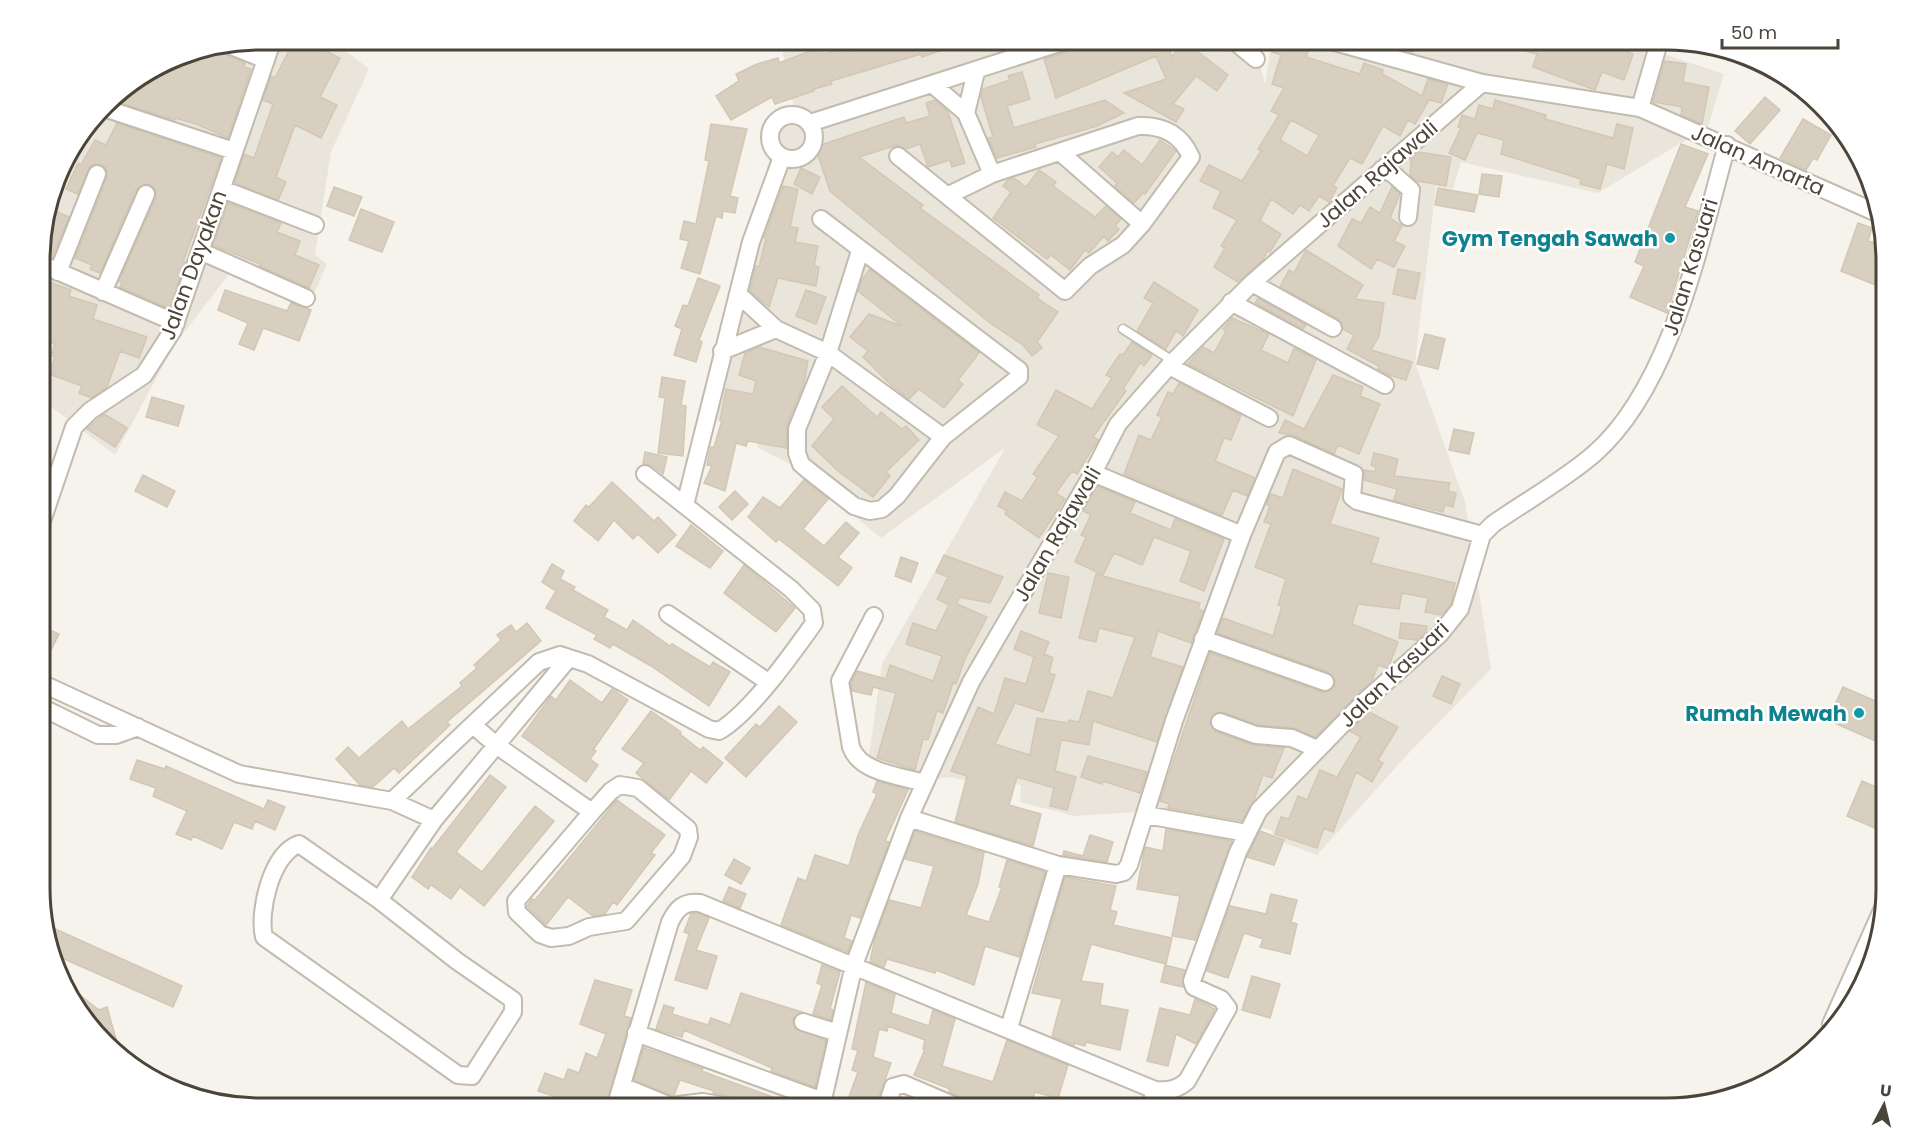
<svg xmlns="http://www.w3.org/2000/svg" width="1926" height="1147" font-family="Poppins,sans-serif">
  <rect width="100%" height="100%" fill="#f6f3ec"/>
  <path fill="#eae5da" d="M259,39H330L369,69L331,152L315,255L327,264L310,303L233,269L173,347L115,455L41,399V231L62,161L114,94L175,56Z
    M780,39H1254L1265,85L1272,39H1618L1724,74L1707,130L1689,138L1598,193L1461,162L1453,189L1436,186L1415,363L1465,502L1491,669L1407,755L1317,855L1277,840L1271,830L1155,811L1075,816L1020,802L1021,785L992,780L990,786L950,777L931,780L868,763L882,664L1005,448L881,538L792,465L758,448L756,430L697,416L770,158L763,130L778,110L794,108Z"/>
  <path fill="#d8cfc1" stroke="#d3c7b4" stroke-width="1.5" fill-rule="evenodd" d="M295,39H302L340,58L320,97L337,105L321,138L295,125L276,177L286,182L278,200L235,183L244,154L254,158L273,104L263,100L271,76L275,78Z
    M883,39H965L966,42L922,57L921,54L831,81L832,84L814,89V91L775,104L772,97L731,120L716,96L739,81L736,74L757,64L778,58L779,63L821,47L823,54L845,48L846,53Z
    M1084,39H1115L1119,47L1137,41L1140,47L1165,39L1172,57L1184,41L1228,75L1217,91L1196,76L1173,104L1184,109L1176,122L1124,93L1166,79L1156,56L1056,98L1044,59L1076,49Z
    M1380,39H1416L1413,52L1380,44Z
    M1497,39H1558L1569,42L1571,39H1627L1623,50L1633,54L1624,80L1602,72L1595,90L1533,67L1537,54L1496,43Z
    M1276,41L1308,51L1306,57L1360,74L1364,63L1383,70L1382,74L1422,96L1428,79L1448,84L1441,103L1429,100L1415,124L1408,120L1400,136L1383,126L1362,164L1350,158L1333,185L1337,188L1329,202L1319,196L1309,211L1300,205L1293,214L1271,199L1260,221L1281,234L1270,252L1268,250L1262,261L1238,282L1214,267L1225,248L1221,246L1237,220L1213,208L1221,191L1200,181L1209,165L1242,181L1261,151L1258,149L1279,115L1271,111L1284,88L1272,84L1281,55L1272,52ZM1291,120L1319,135L1307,156L1280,140Z
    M219,47L225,54L245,63L244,67L251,69L228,138L196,124L175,118V120L109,100L114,94L175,56L192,61L194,56L200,58L202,50Z
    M1665,61L1686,64L1683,82L1709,87L1702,124L1681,115L1682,107L1653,102Z
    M1022,72L1030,99L1007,106L1014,128L1105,100L1124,113L1097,126L1035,144L1036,147L997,158L988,138L993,137L981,97L983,89L1010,80L1008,76Z
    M1765,97L1780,110L1750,144L1735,131Z
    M935,100L948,112L965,163L952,167L950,160L928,167L920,144L906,149L897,145L859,157L923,205L920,208L1039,295L1037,298L1058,312L1037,342L1042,348L1032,356L1023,345L990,323L830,191L815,147L904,117L906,123L930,116L926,103Z
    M1495,100L1546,115L1545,119L1613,138L1617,124L1633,128L1624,169L1607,164L1600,189L1580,184L1581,179L1501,154L1504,140L1477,133L1465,160L1449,153L1461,128L1458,127L1462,115L1475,119L1479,105L1493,109Z
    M1803,119L1831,135L1817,160L1813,158L1806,170L1780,158Z
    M117,123L221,158L183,262H185L169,309L120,287L122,282L119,281L156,198V192L151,185L144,184L136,190L100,273L90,269L92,265L75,258L107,178L106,168L100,164L90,166L78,194L66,189L78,163L81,165L95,140L106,145Z
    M711,124L747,129L730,196L738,198L735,213L723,211L722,218L716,216L700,274L681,268L689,241L680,239L684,221L696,224L709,161L705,160Z
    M1160,140L1176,151L1145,194L1143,193L1134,203L1115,186L1117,183L1099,167L1112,152L1118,157L1124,150L1142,165Z
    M1681,144L1708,154L1685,207L1698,211L1667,313L1630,297L1644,266L1635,262Z
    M1419,152L1451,157L1446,186L1417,181L1410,175L1411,159Z
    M801,168L820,177L812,194L794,184Z
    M1039,170L1056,182L1053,186L1095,217L1106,206L1121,219L1115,226L1119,229L1108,241L1104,236L1089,253L1085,250L1070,270L1051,255L1047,259L993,218L1011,192L1003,186L1008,180L1014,178L1026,187Z
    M1482,174L1502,176L1499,197L1479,194Z
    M783,186L798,189L790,227L798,228L795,242L818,246L814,266L819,267L816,286L778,278L769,307L750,291L756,266L759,267L766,238H764Z
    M334,187L362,197L354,216L327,206Z
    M1392,187L1400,194L1390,218L1402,226L1394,241L1405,246L1394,267L1377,259L1371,269L1338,246L1352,219L1361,223L1370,207L1380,213Z
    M1438,188L1478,195L1474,212L1435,205Z
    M228,203L281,223L277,232L300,241L295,255L319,265L309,288L260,266V264L213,245Z
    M48,208L69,217L52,257L41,254V231Z
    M361,209L394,222L382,252L349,240Z
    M1858,223L1872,228L1868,241L1887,247V259L1878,286L1841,271Z
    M1306,250L1363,285L1355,299L1384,303L1379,336L1371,350L1412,362L1406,380L1389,375L1378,369L1379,366L1347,349L1354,335L1343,329L1339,319L1280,287L1289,270L1294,273Z
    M870,269L979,353L958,380L963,384L944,408L919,389L909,399L892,386L863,357L868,351L850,337L869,314L902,326L858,291L863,278Z
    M1398,269L1420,273L1415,299L1393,294Z
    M41,275V279L71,290L69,296L97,305L93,319L147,337L139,358L120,351L107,387L91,398L79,393L82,386L49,374L55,357L51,355L55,344L41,339Z
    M698,278L720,286L699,340L702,342L696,362L674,355L682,329L675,326L683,305L688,306Z
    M1154,282L1198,310L1183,336L1176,331L1166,349L1137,331L1153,303L1144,298Z
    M225,290L287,311L291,303L311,310L299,341L263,328L254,350L239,344L248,323L218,310Z
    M806,290L826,297L816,324L796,316Z
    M1258,298L1306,325L1303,329L1255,303Z
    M1232,318L1269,334L1261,350L1288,363L1294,348L1316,360L1293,416L1188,364L1203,347L1214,353L1226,331L1223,329Z
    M1425,334L1445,339L1438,369L1417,364Z
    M1132,342L1152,355L1144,366L1140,363L1123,389L1126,391L1093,437L1098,440L1077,474L1072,471L1056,493L1065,499L1039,538L1005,514L1007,511L998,506L1005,492L1022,501L1038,477L1033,474L1059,436L1037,425L1056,390L1092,409L1112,378L1106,375L1120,354L1123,355Z
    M759,347L808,361L804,383L787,425L786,448L748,441L746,446L736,443L725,491L704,483L712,466L707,465L711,447H714L722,420H720L726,389L753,394L756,381L739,375L745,353Z
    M1333,375L1363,387L1360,396L1380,404L1359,454L1338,445L1334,454L1293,435L1279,433L1285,420L1304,429Z
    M662,377L685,381L681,405L686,406L683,456L658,453L665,398L659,397Z
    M1179,383L1241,415L1231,440L1224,438L1215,461L1255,478L1247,496L1233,490L1222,515L1124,474L1139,435L1151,440L1162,417L1157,415L1168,392L1173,394Z
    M842,386L877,417L881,412L902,429L906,426L919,440L886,472L890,476L873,497L838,471L812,446L834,419L822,407Z
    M152,397L184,406L178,426L146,417Z
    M104,414L127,428L115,447L87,429Z
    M1454,429L1474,433L1469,454L1449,450Z
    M645,452L667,457L663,474L651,465L643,464Z
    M1374,453L1398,459L1394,476L1450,483L1448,491L1456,493L1453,507L1445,505L1443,512L1394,500L1397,489L1364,480V470L1375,472L1376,467L1371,465Z
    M1293,469L1342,489L1330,524L1379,538L1371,563L1455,583L1451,604L1441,615L1425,612L1428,598L1402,593L1399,609L1358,604L1352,624L1398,642L1389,666L1386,668L1378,665L1372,681L1315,737L1293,728L1258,725L1223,712L1214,714L1210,723L1216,732L1253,745L1284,748L1272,778L1263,775L1254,800L1242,821L1168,808L1169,804L1160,801L1210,653L1322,692H1327L1335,686V680L1328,672L1217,633L1223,618L1273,636L1282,606L1278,605L1286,579L1255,567L1271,524L1264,522L1270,506L1266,504L1271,494L1283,498Z
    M143,475L175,491L167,507L135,491Z
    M804,480L828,499L803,529L824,546L846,522L859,533L838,557L852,568L838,586L779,539L776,542L748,517L763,497L780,508Z
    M612,482L654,521L658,517L676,535L658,553L638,534L633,539L614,520L598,541L574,521L586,505L589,507Z
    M1097,486L1135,502L1130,513L1171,530L1175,519L1224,539L1204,591L1180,581L1191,551L1154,537L1142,565L1114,553L1103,575L1075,562L1086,537L1081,535L1091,515L1083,511Z
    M735,491L748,504L732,520L719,507Z
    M691,525L723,551L710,568L676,546Z
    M944,555L1003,577L990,603L959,597L957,604L987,617L965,659L956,684L953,683L943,713L937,711L928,740L923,739L915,770L877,758L896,693L873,687L871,695L852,691L851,683L857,671L886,679L890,665L933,681L942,656L906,644L913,623L936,631L949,605L937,599L948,577L936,572Z
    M901,557L918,563L911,582L895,576Z
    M552,564L564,571L560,579L575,587L573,590L608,610L604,617L627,630L633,620L670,646L672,644L710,667L713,662L730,672L709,706L651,666L613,644L610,648L594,639L597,635L546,608L556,591L542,582Z
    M744,565L795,608L776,632L724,593Z
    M1048,573L1069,577L1061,618L1039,613Z
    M1096,574L1200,603L1198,609L1203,611L1191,643L1158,631L1150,657L1183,667L1157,742L1093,721L1089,745L1061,740L1055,771L1076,777L1067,810L1050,806L1054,788L1017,777L1009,805L1041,814L1033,846L955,822L967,776L951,771L978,707L994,714L1005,678L1026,684L1034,657L1014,649L1021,631L1049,642L1044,654L1053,658L1049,673L1055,675L1043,712L1015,703L995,744L1030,755L1037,718L1068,723L1069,720L1079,722L1088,691L1113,698L1135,637L1099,628L1096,642L1079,638Z
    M527,623L541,641L447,722L450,725L399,773L394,768L373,787L360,785L336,759L348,747L359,758L402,721L408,729L462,686L460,683L477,668L474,665L501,640L497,635L511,625L516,632Z
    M1401,623L1427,626L1426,632L1417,640L1399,638Z
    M41,626L59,634L51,650L41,646Z
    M1442,676L1460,684L1451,704L1433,696Z
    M570,680L602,703L612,689L628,700L593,750L596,751L590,759L598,765L586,782L522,736L551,696L556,700Z
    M1843,687L1887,706V746L1828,720Z
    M779,706L797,722L746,777L725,758L756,724L760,727Z
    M651,711L681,732L680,734L700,750L703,747L723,763L706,783L691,771L669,800L636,773L644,763L622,749Z
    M1369,712L1398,727L1378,760L1383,763L1372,782L1356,772L1333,832L1324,828L1317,848L1275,834L1281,817L1289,819L1298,796L1307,800L1320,770L1337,777L1361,737L1350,731Z
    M1088,756L1147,772L1140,793L1103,781L1102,784L1081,777Z
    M137,760L165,769L166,766L264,809L268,800L285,807L275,830L255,821L252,829L234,822L222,849L193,836L191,840L176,834L187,811L153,796L156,788L130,779Z
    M490,775L506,787L456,852L482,872L535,806L554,821L484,906L460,887L451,899L431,885L428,889L412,877L431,848L432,849Z
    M877,781L908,790L885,841L889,842L860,918L851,915L844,938L852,941L848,952L781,925L798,878L806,881L815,855L849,866L858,835L877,794L873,792Z
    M1862,781L1887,792V823L1879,820L1875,828L1847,816Z
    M617,800L665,835L651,853L655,855L617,905L613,902L605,914L593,916L568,897L546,925L527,906L532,899L535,900Z
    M1166,829L1232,841L1195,940L1172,936L1180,896L1137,889L1145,847L1163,851Z
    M915,831L984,853L978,884L966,915L989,922L1002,887H999L1007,860L1045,872L1019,957L985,946L974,985L936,970L935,973L887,959L884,967L870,962L875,938L889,900L921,908L934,866L905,859Z
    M1260,831L1284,840L1274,865L1247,857Z
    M1090,835L1113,842L1107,862L1063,855L1064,851L1083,856Z
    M734,859L750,868L741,884L725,875Z
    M1065,877L1116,886L1110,910L1117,912L1113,925L1172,938L1166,964L1091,944L1081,981L1103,984L1100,1005L1128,1010L1120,1050L1086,1042L1085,1046L1074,1043V1045L1052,1036L1062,999L1032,993Z
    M729,887L746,894L740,908L723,901Z
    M1271,894L1297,900L1291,922L1297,924L1290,954L1260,947L1263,939L1244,933L1228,978L1207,971L1230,906L1266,914Z
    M698,913L709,918L696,950L717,956L707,989L675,980L689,934L684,932L691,914Z
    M44,924L182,986L173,1007L55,955Z
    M822,965L840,972L830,1009L833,1010L831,1020L813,1014L822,985L817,983Z
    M1165,965L1185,970L1183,987L1161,982Z
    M1252,976L1280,984L1270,1018L1242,1010Z
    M595,980L632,990L624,1016L631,1018L605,1108H569L554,1101L556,1097L538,1091L545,1073L564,1080L568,1069L579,1073L586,1053L597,1058L606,1034L580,1024Z
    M866,982L895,995L891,1013L929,1026L933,1010L955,1019L942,1066L993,1082L1007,1040L1068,1065L1058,1098L1035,1092L1029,1108H1002L976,1098L975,1108H970L968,1101L949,1092L950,1089L914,1075L925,1049H923L925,1040L888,1026L887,1031L879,1029L873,1057L891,1063L875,1108H845L858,1072L852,1070L858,1050L852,1049Z
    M66,984L99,1010L107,1007L119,1050L76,1010Z
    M741,993L802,1012L793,1018L795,1029L826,1040L815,1087L771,1071L772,1068L684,1030L682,1037L656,1029L664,1005L674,1008L672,1014L708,1025L711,1018L730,1025Z
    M1195,999L1215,1009L1196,1044L1176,1034L1168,1066L1147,1061L1160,1008L1190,1015Z
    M644,1048L703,1069L702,1071L715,1076L792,1104L793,1101L809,1107L754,1108L740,1098L713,1093L714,1091L680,1080L674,1095H671L634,1080Z"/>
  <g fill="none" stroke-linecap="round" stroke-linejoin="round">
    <g stroke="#c2bbae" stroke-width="11">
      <path id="lane" d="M1123,329L1173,361"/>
    </g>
    <g stroke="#c2bbae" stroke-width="20">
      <path id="street" d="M1232,39L1256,59
        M1324,39L1482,83L1640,108L1877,213
        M229,45L266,60
        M932,84L966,113L992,174
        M1640,108L1660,39
        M110,110L234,151
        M966,113L976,72
        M770 137a22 22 0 1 1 44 0a22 22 0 1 1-44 0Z
        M810,123L1072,39
        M1061,153L1142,224
        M898,156L1065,291L1090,266L1123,245L1142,224L1191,157C1181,134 1163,125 1138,126L992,174L949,195
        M1382,169L1393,174L1411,190L1408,217
        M222,189L315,225
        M821,219L1019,370V377L943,437L897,496L882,509L870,511L854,506L808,470L801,464L797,453V429L828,353L860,251
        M200,251L306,298
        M41,264L176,323
        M58,272L97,174
        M1252,283L1333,328
        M103,292L146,194
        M738,294L776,329L828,353L943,437
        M1231,302L1385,385
        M722,351L776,329
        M1169,366L1269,418
        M685,505L751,242L782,157
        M41,524L74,427L90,411L144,375L173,330L273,39
        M1242,535L1277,452L1289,445L1354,474L1352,497L1357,501L1482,535
        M668,614L768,682
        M874,616L840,681L851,747C860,773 901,776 925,783
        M1203,639L1325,682
        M41,683L239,774L392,801L434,820
        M41,707L98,735H116L138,727
        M1220,722L1256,735L1292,738L1317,749
        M473,725L496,745L592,812L516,901L517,912L540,934L551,938L569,936L589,927L626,921L682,856L689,837L688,829L638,788L620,785L611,791L592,812
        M392,801L539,662L560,655L588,664L709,729L719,731C751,712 792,654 814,623L812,610L791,589L645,474
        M1146,815L1247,833
        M909,818L1058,865L1116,874L1124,872L1129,865L1174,721L1242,535L1093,473
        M299,844L379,900L457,961L513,1000V1012L472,1076L458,1075L264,937C258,912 271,854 299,844Z
        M379,900L434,820L569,658
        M803,1022L838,1033
        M1831,1024L1887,899
        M1009,1028L1058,865
        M636,1033L823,1101
        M622,1086L670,1106L703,1102L738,1108
        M615,1108L670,922C677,908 684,901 700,903L1155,1090C1168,1091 1177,1090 1187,1081L1228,1008L1221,999L1194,987L1192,981L1238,852L1259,810L1365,701L1440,634L1460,609L1482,535L1493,524C1526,501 1564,480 1594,454C1672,386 1700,241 1727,145
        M821,1108L854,965L909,818L971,682L1093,473L1118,424L1169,366L1252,283L1482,83
        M886,1108L893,1087L904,1084L960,1108
        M1150,1108L1155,1090"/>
    </g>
    <use href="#lane" stroke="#fff" stroke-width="8"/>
    <use href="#street" stroke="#fff" stroke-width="16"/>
  </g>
  <g fill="#0f9aa8" stroke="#fff" stroke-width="2">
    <circle cx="1670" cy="238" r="6"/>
    <circle cx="1859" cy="713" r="6"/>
  </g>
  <g text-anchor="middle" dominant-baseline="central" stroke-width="5" stroke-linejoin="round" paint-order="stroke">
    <g font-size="21" fill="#4b4439" stroke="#fff">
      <text transform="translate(1758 160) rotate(24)">Jalan Amarta</text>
      <text transform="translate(1377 174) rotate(-41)">Jalan Rajawali</text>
      <text transform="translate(193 265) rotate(-70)">Jalan Dayakan</text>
      <text transform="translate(1690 267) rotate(-73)">Jalan Kasuari</text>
      <text transform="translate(1057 534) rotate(-60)">Jalan Rajawali</text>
      <text transform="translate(1394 674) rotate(-44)">Jalan Kasuari</text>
    </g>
    <g font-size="21" font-weight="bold" fill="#0d838f" stroke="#fff" text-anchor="end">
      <text x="1658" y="238">Gym Tengah Sawah</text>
      <text x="1847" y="713">Rumah Mewah</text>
    </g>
  </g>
  <path d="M0 0H1926V1147H0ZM260 50H1666A210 210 0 0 1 1876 260V888A210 210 0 0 1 1666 1098H260A210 210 0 0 1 50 888V260A210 210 0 0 1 260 50Z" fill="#fff" fill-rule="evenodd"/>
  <path fill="none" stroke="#4b4439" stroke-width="3" d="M260 50H1666A210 210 0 0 1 1876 260V888A210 210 0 0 1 1666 1098H260A210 210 0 0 1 50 888V260A210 210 0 0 1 260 50Z"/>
  <g transform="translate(1884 1105) rotate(7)" stroke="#ffffff" stroke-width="4.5" paint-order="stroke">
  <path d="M0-4.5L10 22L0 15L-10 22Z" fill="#4b4439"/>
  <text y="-9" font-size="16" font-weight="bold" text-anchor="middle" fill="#4b4439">U</text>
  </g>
  <path d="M1722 39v9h116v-9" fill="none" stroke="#4b4439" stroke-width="3"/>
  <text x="1731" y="39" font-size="18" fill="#4b4439" stroke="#ffffff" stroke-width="4.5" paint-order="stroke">50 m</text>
</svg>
